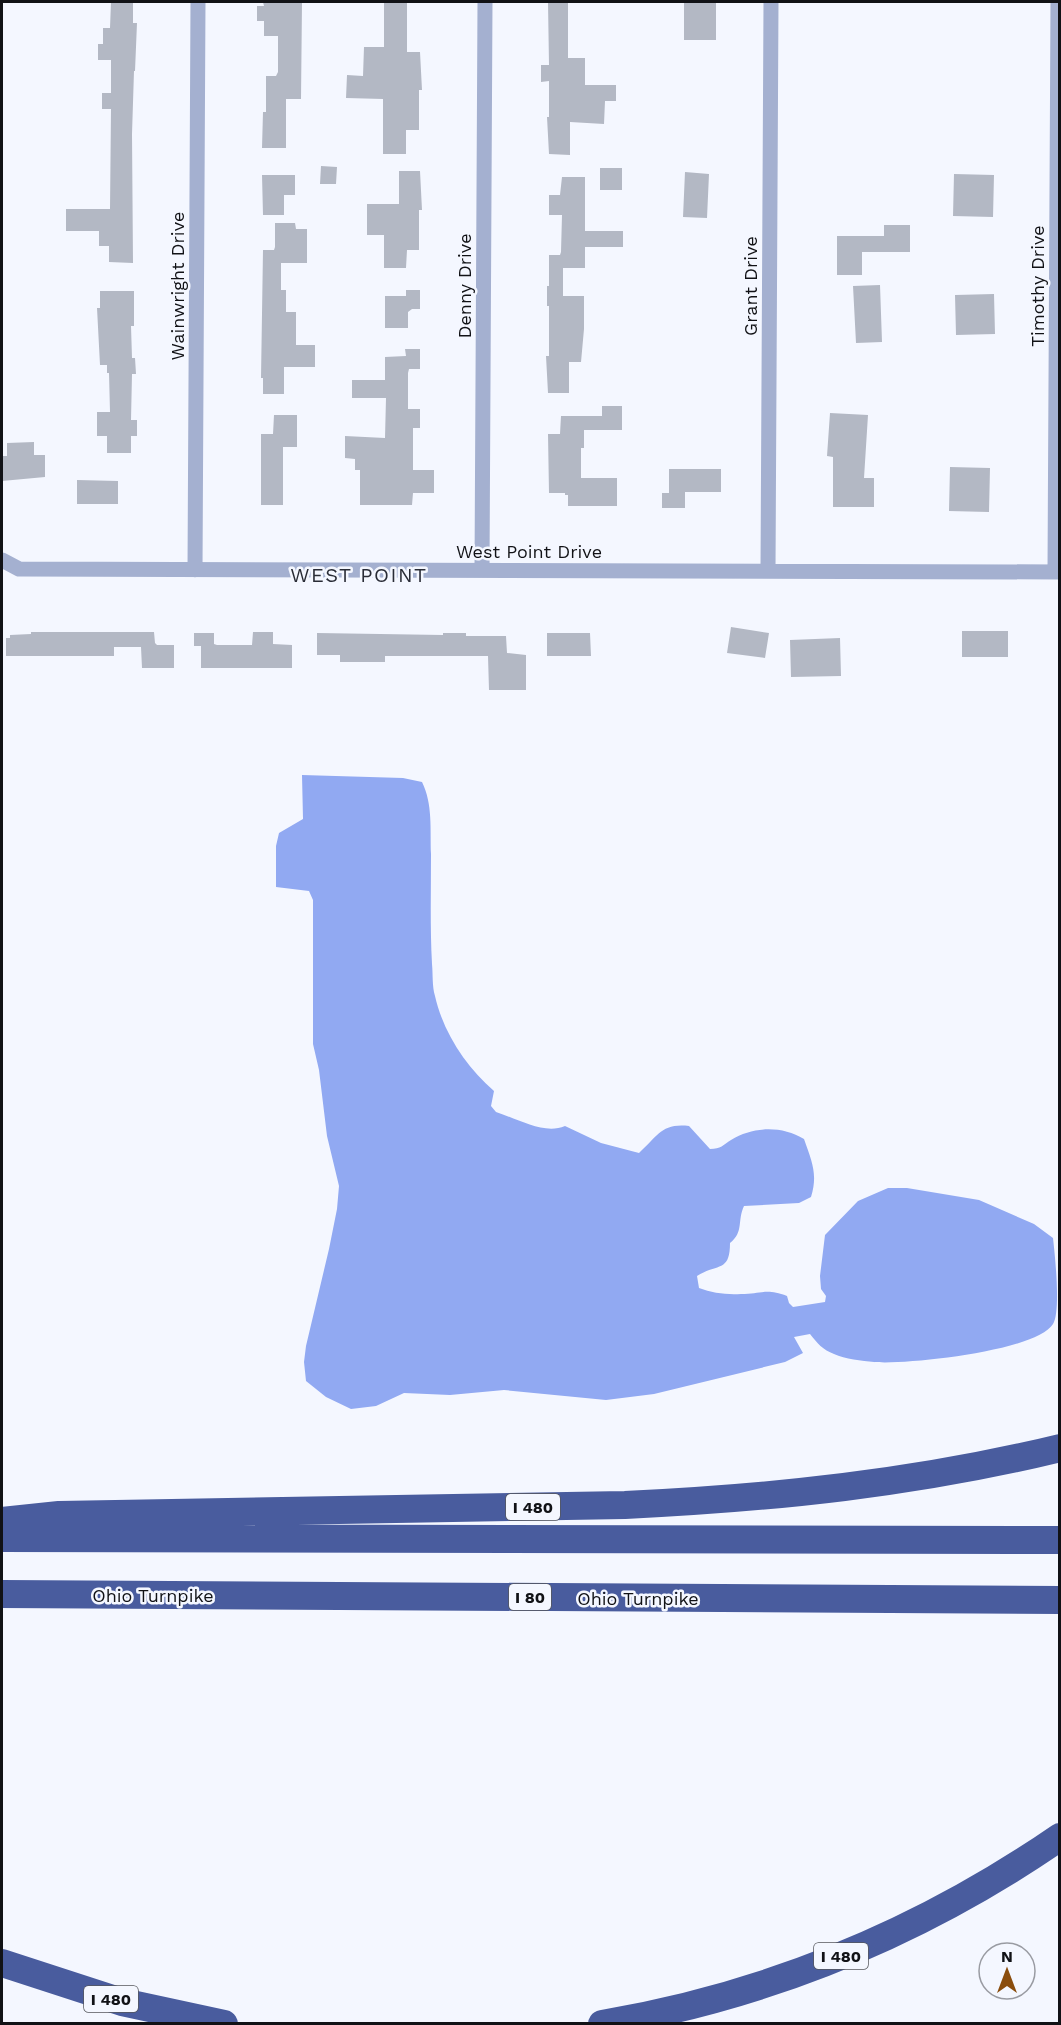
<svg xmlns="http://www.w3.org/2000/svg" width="1061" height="2025" font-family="'Work Sans',sans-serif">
  <rect width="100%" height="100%" fill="#f4f7ff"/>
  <path fill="#91a9f2" d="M302,775L403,778L422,782C433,804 430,830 431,854C431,891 430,927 432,964C433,974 432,986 435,996C443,1032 466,1067 494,1091L491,1106L496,1112C518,1119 544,1135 565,1126L601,1143L639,1153C658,1136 661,1123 689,1126L710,1149C721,1149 723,1145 731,1140C754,1126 782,1126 804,1139C812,1162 818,1174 811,1197L799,1203L744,1206C737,1221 744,1232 730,1243C730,1273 717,1263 697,1276L699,1288C712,1293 727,1295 741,1294C762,1294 766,1288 787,1296L789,1303L793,1307L825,1302L826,1296L821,1289L820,1276L825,1235L858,1201L888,1188H907L979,1200L1034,1224L1053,1238C1055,1255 1061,1312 1053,1324C1037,1351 906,1365 874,1362C862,1361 845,1359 834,1354C823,1350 817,1343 810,1334L794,1337L803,1353L785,1362L654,1394L606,1400L504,1390L450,1395L404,1393L376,1406L351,1409L326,1397L306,1381L304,1362L306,1346L329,1249L337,1209L339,1186L327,1136L319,1070L313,1044V900L309,891L276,887V846L279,833L303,819Z"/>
  <path fill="#b3b8c4" d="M111,2H133V23H137L135,71H134L132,134L133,263L109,262V246H99V231H66V209H110L111,109H102V93H111V60H98V44H103V28H110Z
    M263,2H302L301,99H286V148H262L263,112H266V76H276L278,72V36H264V21H257V6H264Z
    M384,2H407V52H420L422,90H419V130H406V154H383V99L346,98L347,75L363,76L364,47H384Z
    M548,2H568V58H585V85H616V101H605L604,124L570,122V155L549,154L547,117H549V81L541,82V65H549Z
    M684,2H716V40H684Z
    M321,166L337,167L336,184H320Z
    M600,168H622V190H600Z
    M399,171H420L422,210H419V250H407L406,268H384V235H367V204H399Z
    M685,172L709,174L707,218L683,217Z
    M954,174L994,175L993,217L953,216Z
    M262,175H295V195H284V215H263Z
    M562,177H585V231H623V247H585V268H563V296H584V329L581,362H569V393H548L546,356H549V306H547V286H549V255H560L561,252L562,215H549V195H560Z
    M275,223H295L296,229H307V263H281V290H286V312H296V345H315V367H284V394H263V378H261L263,250H274L275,247Z
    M884,225H910V252H862V275H837V236H884Z
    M880,285L882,342L856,343L853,286Z
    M406,290H420V309H412L408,312V328H385V296H406Z
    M100,291H134V326H131L132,358H135L136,374H132L131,420H137V436H131V453H107V436H97V412H110L109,373H107V365H100L97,308H100Z
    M994,294L995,334L956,335L955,295Z
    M405,349H420V369H409L408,373V409H420V428H413V470H434V493H413L412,505H360V470H355V459L345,458V436L385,438L386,398H352V380H385V357L406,356Z
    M602,406H622V430H584V448H581V478H617V506H568V495H565V493H549L548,434H560L561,416H602Z
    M830,413L868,415L864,478H874V507H833V457L827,456Z
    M274,415H297V447H283V505H261V434H273Z
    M34,442V455H45V477L2,481V456H7V443Z
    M950,467L990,468L989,512L949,511Z
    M669,469H721V492H685V508H662V493H669Z
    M77,480L118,481V504H77Z
    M731,627L769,633L765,658L727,653Z
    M962,631H1008V657H962Z
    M31,632H154L155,643L157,645H174V668H142L141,647H114V656H6V638H10V635L31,634Z
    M253,632H273V644L292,645V668H201V646H194V633H214V644L217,645H252Z
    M317,633L443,635V633H466V636H506L507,653L526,655V690H489L488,656H385V662H340V655H317Z
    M547,633H590L591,656H547Z
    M840,638L841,676L791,677L790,640Z"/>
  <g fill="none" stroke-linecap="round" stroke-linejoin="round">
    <path stroke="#a4b0d0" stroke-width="15" d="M2,560L19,569L1060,572
      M195,570L198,2
      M482,570L485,2
      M768,571L771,2
      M1055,572L1058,2"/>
    <path stroke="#495c9e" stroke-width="28" d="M2,1521L59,1515L625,1505C772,1498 917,1483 1060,1448
      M2,1538L1060,1540
      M2,1594L1060,1600
      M2,1963L122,2002L224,2024
      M602,2024C767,1996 922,1932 1060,1837"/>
  </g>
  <g text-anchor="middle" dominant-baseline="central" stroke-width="5" stroke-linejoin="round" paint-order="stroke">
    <g fill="#f4f7ff" stroke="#55575c" stroke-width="1.5">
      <rect x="506" y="1494" width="54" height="26" rx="4.5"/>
      <rect x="509" y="1584" width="42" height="26" rx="4.5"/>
      <rect x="814" y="1943" width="54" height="26" rx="4.5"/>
      <rect x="84" y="1986" width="54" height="26" rx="4.5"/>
    </g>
    <g font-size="16" font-weight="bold" fill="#111216">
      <text x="533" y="1507">I 480</text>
      <text x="530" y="1597">I 80</text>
      <text x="841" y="1956">I 480</text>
      <text x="111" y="1999">I 480</text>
    </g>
    <g font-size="18" fill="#111216" stroke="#f4f7ff">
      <text transform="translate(177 286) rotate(-90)">Wainwright Drive</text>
      <text transform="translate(464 286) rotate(-90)">Denny Drive</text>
      <text transform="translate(750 286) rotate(-90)">Grant Drive</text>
      <text transform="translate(1037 286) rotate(-90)">Timothy Drive</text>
      <text x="529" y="551">West Point Drive</text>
      <text x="153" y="1595">Ohio Turnpike</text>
      <text x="638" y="1598">Ohio Turnpike</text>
    </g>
    <g font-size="20" letter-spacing="1.5" fill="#292c36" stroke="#f4f7ff">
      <text x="359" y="575">WEST POINT</text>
    </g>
  </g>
  <rect width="1061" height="2025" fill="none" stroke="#111216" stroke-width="6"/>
  <g transform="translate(1007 1971)"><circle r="28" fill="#f4f7ff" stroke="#999ba2" stroke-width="1.5"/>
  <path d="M0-4.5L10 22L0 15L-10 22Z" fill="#8a4d0d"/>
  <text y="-9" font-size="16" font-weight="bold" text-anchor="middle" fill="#111216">N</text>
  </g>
</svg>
